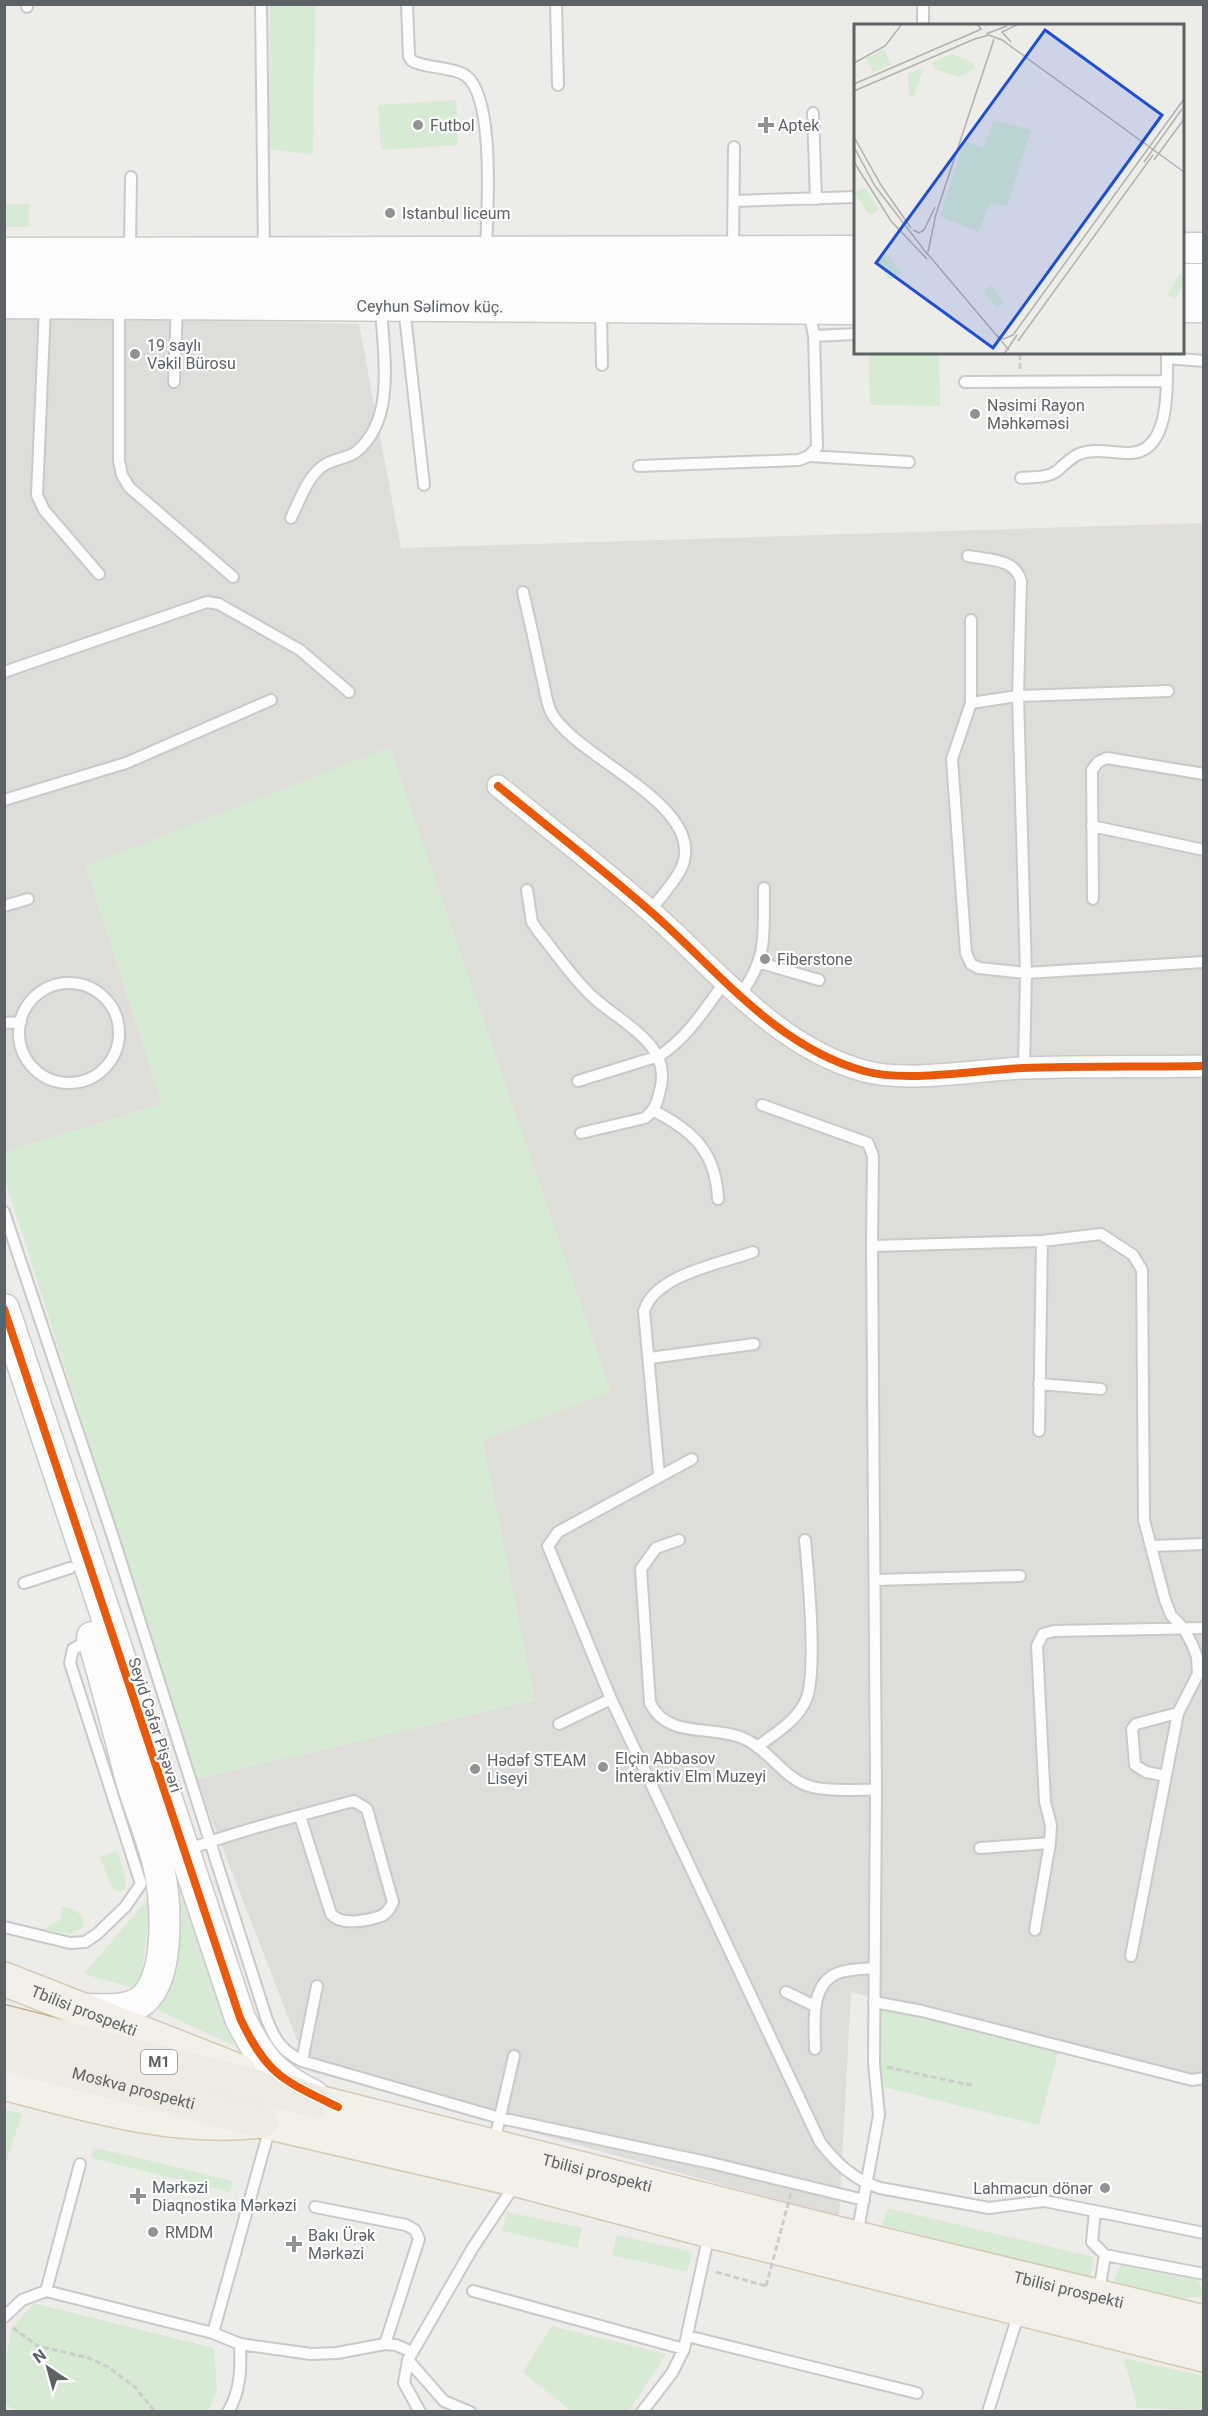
<svg xmlns="http://www.w3.org/2000/svg" width="1208" height="2416" font-family="Roboto,sans-serif">
  <rect width="100%" height="100%" fill="#eeece8"/>
  <path fill="#dfddd9" d="M5,316L359,324L401,548L1203,523V2081L851,1992L839,2217L309,2071L196,1779L535,1700L86,866L162,1104L5,1152Z"/>
  <path fill="#d7ead3" d="M270,5H315L313,155L268,149Z
    M456,100L458,145L381,150L378,105Z
    M5,204H29V227H5Z
    M869,353H939L940,406L870,405Z
    M390,747L611,1392L483,1440L535,1700L196,1779L5,1180L4,1152L162,1104L86,866Z
    M117,1850L126,1879L125,1889L120,1892L112,1888L100,1857Z
    M179,1883L198,1929L234,2046L158,2010L170,1976Z
    M151,1895L142,1975L133,1988L84,1974Z
    M61,1906L74,1909L83,1917V1927L72,1934L44,1930L61,1919Z
    M878,2004L1059,2049L1039,2125L875,2085Z
    M5,2109L22,2114L5,2165L4,2109Z
    M93,2147L233,2181L230,2192L91,2158Z
    M888,2208L1094,2257L1090,2277L882,2225Z
    M507,2212L582,2228L577,2248L502,2231Z
    M617,2235L692,2252L687,2272L612,2255Z
    M1120,2265L1199,2281L1203,2296L1178,2299L1113,2283Z
    M34,2303L214,2348L217,2390L208,2411L21,2412L5,2405V2363L12,2328Z
    M552,2326L666,2354L629,2411H571L523,2372Z
    M1124,2358L1203,2376V2410L1137,2408Z"/>
  <g fill="none" stroke-linecap="round" stroke-linejoin="round">
    <g stroke="#c9c9c9" stroke-width="14">
      <path id="lane" d="M261,4L264,251
        M407,4L409,56L412,61C428,69 450,66 465,75C496,96 487,215 486,250
        M556,4L558,85
        M27,7V4
        M923,26V4
        M813,113L816,199
        M734,201L856,197
        M733,249L734,147
        M130,250L131,177
        M119,304V461L122,475L129,487L233,577
        M45,307L37,495L44,510L99,574
        M404,307L424,485
        M601,309L602,365
        M814,336L856,334
        M1167,358L1204,361
        M174,382L177,305
        M965,382L1166,381
        M809,456L909,462
        M639,466L799,460L809,456L817,447L814,336L809,310
        M1021,478C1033,477 1047,478 1057,471C1064,465 1070,458 1079,454C1095,448 1112,453 1129,453C1172,453 1167,382 1167,352
        M291,518C300,500 308,474 326,464C335,459 348,458 356,452C397,420 383,352 381,307
        M968,556C988,560 1015,558 1021,581L1018,696L971,703
        M523,592C530,621 536,649 542,677C545,688 546,702 551,712C575,759 714,807 680,871C672,885 660,898 650,911
        M971,620V703L952,759L966,953L971,964L979,968L1026,973L1204,962
        M4,672L207,602L219,604L300,650L349,692
        M4,800L126,763L271,700
        M1092,826L1204,850
        M527,890L532,922L538,931C556,953 572,978 594,998C621,1023 670,1043 661,1086C658,1100 656,1109 645,1118L581,1133
        M1093,899L1092,770L1098,762L1107,758L1204,774
        M4,906L28,899
        M761,963L819,980
        M19 1033a50 50 0 1 1 100 0a50 50 0 1 1-100 0Z
        M740,995C769,956 763,934 764,888
        M4,1023L21,1022
        M1024,1068L1026,973L1018,696L1168,691
        M578,1081L659,1056C687,1038 705,1009 724,983
        M762,1105L868,1143L873,1156L872,1246
        M654,1111C694,1131 716,1153 718,1199
        M4,1212L112,1534L267,2020C275,2040 282,2051 302,2061L500,2118L711,2163L864,2200
        M650,1358L754,1344
        M1039,1384L1101,1389
        M1039,1431L1042,1241
        M692,1459L558,1532L548,1546L611,1699L820,2142C836,2163 854,2180 880,2188L989,2208L1044,2201L1095,2211
        M659,1475L644,1311C655,1275 719,1264 753,1252
        M679,1540L656,1548L641,1569L650,1703C668,1740 713,1724 745,1739C770,1750 784,1780 812,1787C831,1792 856,1789 876,1790
        M1153,1546L1204,1544
        M875,1580L1020,1576
        M24,1583L70,1568
        M559,1724L611,1699
        M757,1747C774,1734 797,1721 806,1700C818,1672 808,1573 805,1540
        M1166,1776L1146,1772L1135,1765L1132,1729L1136,1724L1178,1713
        M980,1848L1050,1843
        M186,1850C241,1830 298,1816 354,1801L367,1809L393,1902C390,1908 387,1914 381,1916C367,1921 341,1926 331,1914L300,1816
        M4,1927L70,1943L85,1942L97,1934L125,1907L141,1884L70,1663L73,1649L90,1640
        M1035,1930L1050,1843L1051,1825L1045,1802L1037,1646L1043,1634L1054,1631L1204,1628
        M786,1992L815,2006
        M874,2002L922,2011L1192,2080L1204,2078
        M815,2049C815,2025 809,1984 838,1973C849,1969 863,1969 875,1968
        M302,2061L317,1986
        M494,2143L514,2056
        M80,2164L46,2291L213,2333
        M315,2207L406,2225L415,2230L419,2239L385,2344
        M857,2235L879,2115L874,2064L876,1790L872,1246L1042,1241L1101,1234L1133,1255L1142,1270L1144,1520L1165,1600L1171,1615L1184,1629L1192,1644L1197,1657L1198,1674L1178,1713L1131,1956
        M1105,2255L1204,2274
        M473,2291L684,2349
        M1099,2292L1105,2255L1092,2242L1095,2211L1204,2233
        M4,2317L22,2300L46,2291
        M687,2336L917,2393
        M240,2344L311,2354L337,2353L385,2344L396,2345L412,2352
        M408,2360L444,2401L470,2412
        M228,2412C241,2390 241,2368 240,2344L213,2333L270,2127
        M420,2412L404,2383L408,2360L472,2249L516,2183
        M642,2412L672,2373L684,2349L709,2234
        M988,2412L1019,2312"/>
    </g>
    <g stroke="#c9c9c9" stroke-width="24">
      <path id="street" d="M498,786C548,827 600,867 649,910C716,968 774,1046 864,1071C907,1083 976,1070 1022,1068C1083,1066 1143,1067 1204,1066"/>
    </g>
    <g stroke="#cacaca" stroke-width="33">
      <g id="secondary">
        <path d="M1182,248H1204"/>
        <path d="M4,253L856,251"/>
        <path d="M1182,279H1204"/>
        <path d="M4,280L856,281"/>
        <path id="s1" d="M4,303L856,309"/>
        <path d="M1182,307H1204"/>
        <path d="M4,1309L240,2018C259,2057 273,2076 313,2095"/>
        <path d="M85,2009C103,2009 128,2012 143,2000C171,1975 166,1902 159,1868C152,1838 139,1808 130,1777C118,1730 106,1683 92,1637"/>
      </g>
    </g>
    <g stroke="#d7cab5" stroke-width="36">
      <g id="primary">
        <path id="s2" d="M4,1979L239,2071"/>
        <path d="M4,2083C88,2105 175,2131 261,2121L518,2180L710,2231L1204,2355"/>
        <path id="s3" d="M286,2090L314,2101L856,2238L1204,2322"/>
      </g>
    </g>
    <g stroke="#c6b294" stroke-width="36">
      <g id="highway">
        <path d="M4,2022L314,2101"/>
        <path id="s4" d="M4,2054L261,2121"/>
      </g>
    </g>
    <path stroke="#cacfcb" stroke-width="3" stroke-dasharray="6 3" stroke-linecap="butt" d="M1020,369V352
      M887,2067L974,2086
      M716,2272L766,2286
      M13,2328L38,2346L89,2358L108,2367L135,2387L155,2412"/>
    <use href="#lane" stroke="#fcfcfc" stroke-width="10"/>
    <use href="#street" stroke="#fcfcfc" stroke-width="21"/>
    <use href="#secondary" stroke="#fcfcfc" stroke-width="30"/>
    <use href="#primary" stroke="#f3f0e9" stroke-width="33"/>
    <use href="#highway" stroke="#f0ebe2" stroke-width="33"/>
    <path stroke="#cacfcb" stroke-width="3" stroke-dasharray="6 3" stroke-linecap="butt" d="M766,2286L791,2193"/>
    <g stroke="#fff" stroke-width="11">
      <path id="cycleway" d="M498,786C548,827 600,867 649,910C716,968 774,1046 864,1071C907,1083 976,1070 1022,1068C1083,1066 1143,1067 1204,1066
        M4,1309L240,2018C267,2075 282,2080 338,2107"/>
    </g>
    <use href="#cycleway" stroke="#e8590c" stroke-width="8"/>
  </g>
  <g fill="#909294" stroke="#fff" stroke-width="2">
    <circle cx="418" cy="125" r="6"/>
    <path d="M763 116h6v6h6v6h-6v6h-6v-6h-6v-6h6z"/>
    <circle cx="390" cy="213" r="6"/>
    <circle cx="135" cy="354" r="6"/>
    <circle cx="975" cy="414" r="6"/>
    <circle cx="765" cy="959" r="6"/>
    <circle cx="603" cy="1767" r="6"/>
    <circle cx="475" cy="1769" r="6"/>
    <circle cx="1105" cy="2188" r="6"/>
    <path d="M135 2187h6v6h6v6h-6v6h-6v-6h-6v-6h6z"/>
    <circle cx="153" cy="2232" r="6"/>
    <path d="M291 2235h6v6h6v6h-6v6h-6v-6h-6v-6h6z"/>
  </g>
  <g text-anchor="middle" dominant-baseline="central" stroke-width="4.5" stroke-linejoin="round" paint-order="stroke">
    <rect fill="#fff" stroke="#8e9195" stroke-width="1.5" x="141" y="2050" width="36" height="24" rx="4.5"/>
    <g font-size="15" font-weight="bold" fill="#5d6267">
      <text x="159" y="2062">M1</text>
    </g>
    <g font-size="16" fill="#5d6267" stroke="#fff" text-anchor="start">
      <text x="430" y="125">Futbol</text>
      <text x="778" y="125">Aptek</text>
      <text x="402" y="213">Istanbul liceum</text>
      <text x="147" y="345">19 saylı<tspan x="147" dy="18">Vəkil Bürosu</tspan></text>
      <text x="987" y="405">Nəsimi Rayon<tspan x="987" dy="18">Məhkəməsi</tspan></text>
      <text x="777" y="959">Fiberstone</text>
      <text x="615" y="1758">Elçin Abbasov<tspan x="615" dy="18">İnteraktiv Elm Muzeyi</tspan></text>
      <text x="487" y="1760">Hədəf STEAM<tspan x="487" dy="18">Liseyi</tspan></text>
      <text x="152" y="2187">Mərkəzi<tspan x="152" dy="18">Diaqnostika Mərkəzi</tspan></text>
      <text x="1093" y="2188" text-anchor="end">Lahmacun dönər</text>
      <text x="165" y="2232">RMDM</text>
      <text x="308" y="2235">Bakı Ürək<tspan x="308" dy="18">Mərkəzi</tspan></text>
    </g>
    <g font-size="16" fill="#5d6267" stroke="#fff">
      <text stroke="none"><textPath href="#s1" startOffset="426">Ceyhun Səlimov küç.</textPath></text>
      <text transform="translate(155 1725) rotate(72)">Seyid Cəfər Pişəvəri</text>
      <text stroke="none"><textPath href="#s2" startOffset="86">Tbilisi prospekti</textPath></text>
      <text stroke="none"><textPath href="#s4" startOffset="134">Moskva prospekti</textPath></text>
      <text stroke="none"><textPath href="#s3" startOffset="322">Tbilisi prospekti</textPath></text>
      <text stroke="none"><textPath href="#s3" startOffset="808">Tbilisi prospekti</textPath></text>
    </g>
  </g>
  <g transform="translate(854 24)">
    <rect width="330" height="330" fill="#eeece8"/>
    <path d="M30,25L37,41L19,48L12,35ZM98,30L118,38L121,44L106,53L82,46L77,39ZM70,43L59,73L55,72L54,50ZM139,96L177,106L153,183L137,179L124,208L86,192L110,117L130,124ZM10,163L25,185L16,192L0,169ZM33,231L47,248L40,255H34L23,238ZM327,248L330,260L320,275L313,270ZM136,261L150,278L143,284L130,269Z" fill="#d7ead3"/>
    <path fill="none" stroke="#b0b1b0" stroke-width="1.5" d="M132,10L153,2M121,15L135,11L148,16L330,148M157,18L148,8L165,0M0,39L31,22L48,0M0,60L123,7L127,5L123,0M0,67L123,14M0,113L27,161L57,204M0,123L21,162L74,231M300,136L330,95M0,138L37,197L73,235M290,138L328,85M59,206L65,209L70,206L81,183M72,228L155,326M74,228L82,190L140,15M142,311L150,315L159,311L330,75M164,317L299,131M150,330L163,311"/>
    <path fill="#1d4ed8" fill-opacity="0.15" stroke="#1d4ed8" stroke-width="3" d="M191,6L308,91L139,324L22,239Z"/>
    <rect width="330" height="330" fill="none" stroke="#5d6267" stroke-width="3"/>
  </g>
  <rect width="1208" height="2416" fill="none" stroke="#5d6267" stroke-width="12"/>
  <g transform="translate(48 2368) rotate(324)" stroke="#ffffff" stroke-width="4.5" paint-order="stroke">
  <path d="M0-4.5L10 22L0 15L-10 22Z" fill="#5d6267"/>
  <text y="-9" font-size="16" font-weight="bold" text-anchor="middle" fill="#5d6267">N</text>
  </g>
</svg>
